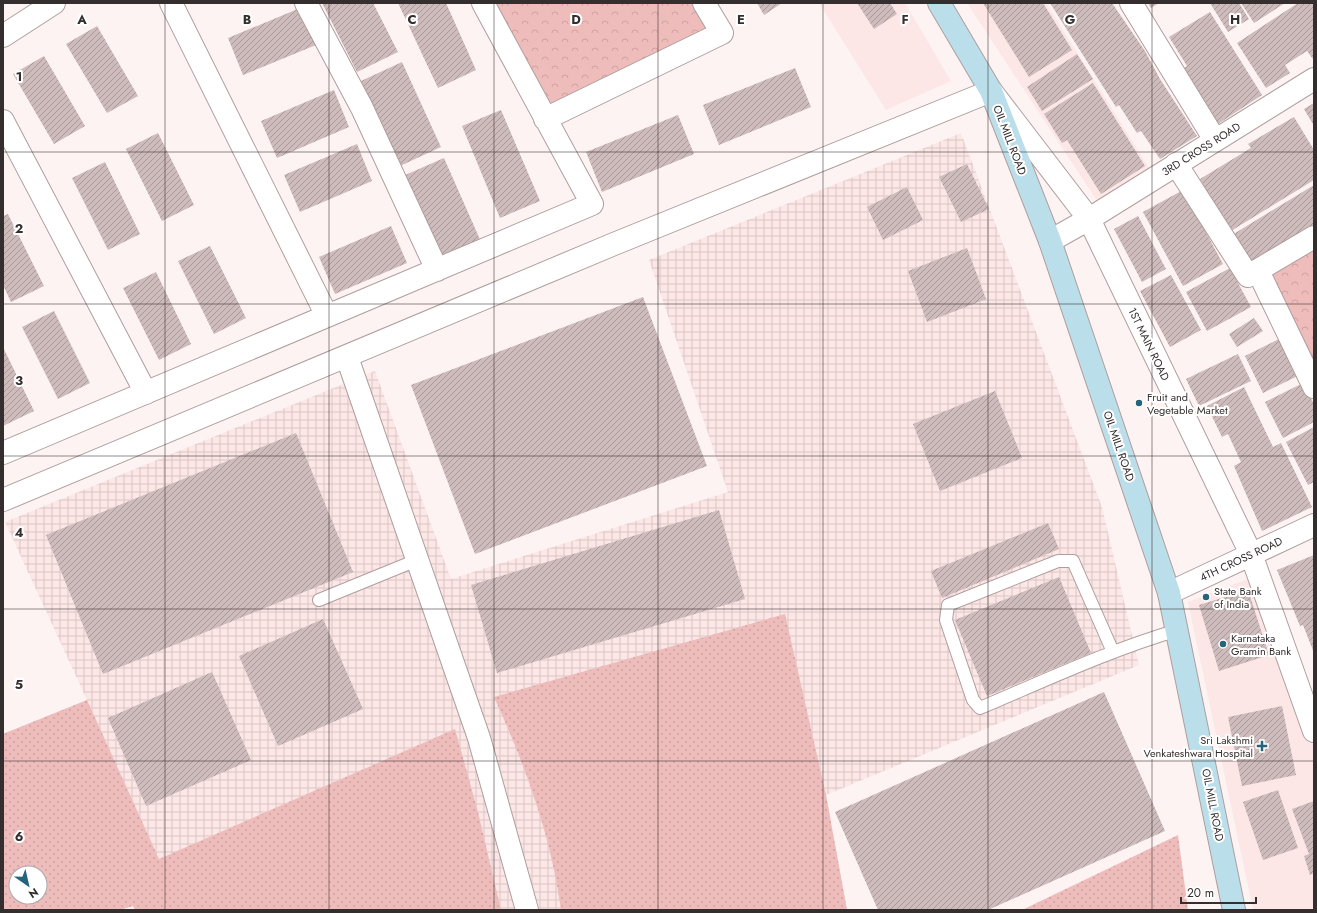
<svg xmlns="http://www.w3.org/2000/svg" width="1317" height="913" font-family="Jost,sans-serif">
  <defs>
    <pattern id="industrial-grid" width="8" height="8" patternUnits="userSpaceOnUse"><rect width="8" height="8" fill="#fde6e6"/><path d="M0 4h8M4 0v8" fill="none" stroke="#d9c6c6"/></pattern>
    <pattern id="grass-dots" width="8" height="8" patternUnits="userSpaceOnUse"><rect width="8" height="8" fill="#efbcbc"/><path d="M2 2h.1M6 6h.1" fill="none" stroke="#cea2a2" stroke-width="1.8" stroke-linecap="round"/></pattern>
    <pattern id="forest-crowns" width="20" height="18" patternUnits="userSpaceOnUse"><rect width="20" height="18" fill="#efbcbc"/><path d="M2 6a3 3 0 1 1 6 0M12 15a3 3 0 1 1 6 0" fill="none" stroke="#cea2a2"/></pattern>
    <pattern id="building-hatch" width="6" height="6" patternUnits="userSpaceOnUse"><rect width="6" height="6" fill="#cebbbb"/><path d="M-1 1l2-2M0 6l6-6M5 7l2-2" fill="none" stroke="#a89898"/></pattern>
  </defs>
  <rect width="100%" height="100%" fill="#fef3f3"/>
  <path fill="#fde6e6" d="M819,3H905L951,81L886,110Z
    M967,3H1046L1151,171L1099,204Z
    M1255,576L1314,747V910H1253L1188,602Z"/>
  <path fill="url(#industrial-grid)" fill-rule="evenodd" d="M961,133L1102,507L1139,665L826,795L847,910H135L133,906L119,910H3V734L87,700L5,522L375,371L451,579L728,492L649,260ZM16,873H40V897H16Z"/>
  <path fill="url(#grass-dots)" fill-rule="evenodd" d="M785,614L826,795L847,910H561C551,835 525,765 494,697Z
    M87,700L159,859L455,729L478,812L501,910H135L133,906L119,910H3V734ZM16,873H40V897H16Z
    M1178,835L1188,910H1022Z"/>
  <path fill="url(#forest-crowns)" d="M483,3H704L722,33L545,119Z
    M1314,243V375L1263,274Z"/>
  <path fill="url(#building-hatch)" d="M322,3H373L398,52L357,72Z
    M398,3H446L476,70L438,88Z
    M757,3H782L764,15Z
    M857,3H890L897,14L874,29Z
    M983,3H1043L1072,50L1029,77Z
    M1050,3H1112L1145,51L1160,79L1197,136L1160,159L1141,131L1137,133L1119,105L1116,107Z
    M1148,3H1159L1151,8Z
    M1210,3H1239L1249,19L1228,32Z
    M1241,3H1285L1254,23Z
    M1298,3H1314V59H1313L1307,51L1285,65L1290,73L1266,88L1237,43Z
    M300,8L316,45L243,75L228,38Z
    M1210,12L1262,95L1218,124L1183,69L1187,66L1169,37Z
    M97,26L138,96L107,113L66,44Z
    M1077,54L1093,79L1042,111L1027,87Z
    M44,56L85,126L54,144L13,74Z
    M402,62L441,147L400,166L361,81Z
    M795,68L811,107L719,145L703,105Z
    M1093,83L1145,166L1101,194L1067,140L1062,143L1044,114Z
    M334,90L349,127L277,158L261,121Z
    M1314,103V126L1304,109Z
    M501,110L540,201L500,218L462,126Z
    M678,115L694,154L602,192L586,152Z
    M1294,117L1314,150V180L1231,231L1200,179L1251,148L1248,144Z
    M158,133L194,205L162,221L126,149Z
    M357,144L372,181L300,212L284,175Z
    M444,158L482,244L441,263L403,176Z
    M105,162L140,234L108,250L72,178Z
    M967,164L989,209L961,222L939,177Z
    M1314,185V230L1251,265L1232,235Z
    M907,187L923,220L883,240L867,207Z
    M1183,190L1223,264L1183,286L1143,212Z
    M8,214L44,286L11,302L3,285V216Z
    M1138,216L1166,269L1142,282L1114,229Z
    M391,226L407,263L335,294L319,257Z
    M210,246L246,318L214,334L178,261Z
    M967,248L986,299L927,322L908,271Z
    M1230,268L1251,307L1207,331L1186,292Z
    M156,272L191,344L159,360L123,288Z
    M1171,275L1201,330L1170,347L1140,291Z
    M643,297L707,466L475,554L411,385Z
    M54,311L90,383L58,399L22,327Z
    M1254,318L1263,331L1237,347L1229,334Z
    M1285,336L1304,373L1263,393L1245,356Z
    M3,347L34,411L3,426Z
    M1238,354L1251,381L1199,406L1186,379Z
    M1303,383L1314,404V422L1283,438L1265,402Z
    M1244,387L1273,447L1281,443L1312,507L1262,531L1234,466L1241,462L1228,434L1222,437L1207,406Z
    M995,391L1022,458L940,491L913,424Z
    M1314,427V482L1308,485L1286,442Z
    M296,433L353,572L103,674L46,535Z
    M719,510L745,599L497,673L471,585Z
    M1048,523L1059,549L942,598L931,571Z
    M1314,555V653L1303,625L1300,626L1277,570Z
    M1059,577L1091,653L987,696L955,620Z
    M1248,590L1269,655L1219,671L1199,605Z
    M323,619L363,709L278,746L239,656Z
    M212,672L251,760L146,806L108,718Z
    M1104,692L1165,831L988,910H878L835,812Z
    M1282,706L1296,775L1242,786L1228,717Z
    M1278,790L1298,848L1263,860L1243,802Z
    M1314,801V873L1310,875L1304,856L1309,854L1292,809Z"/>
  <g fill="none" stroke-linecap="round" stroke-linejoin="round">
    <g stroke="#af9e9e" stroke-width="14">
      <path id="service" d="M319,600L417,560
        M1113,652L1073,561H1058L948,605L946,620L973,700L980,708C1046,680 1110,650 1178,630"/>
    </g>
    <g stroke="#af9e9e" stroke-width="24">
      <path id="minor" d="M171,3L327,316
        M306,3L362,108L437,270
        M1131,3L1215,140
        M3,36L54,3
        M545,119L722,33L704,3
        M3,121L146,393
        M1176,164L1248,276L1314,237
        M1050,241L1089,219L1314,79
        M1258,271L1314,387
        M347,357L479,738L527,910
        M3,453L592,204L483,3
        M3,500L614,244L991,91L1089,219L1251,554L1314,731
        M1169,593L1314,525"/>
    </g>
    <g stroke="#af9e9e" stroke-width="24">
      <path id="secondary" d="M939,3L991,91L1050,241L1169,593L1234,910"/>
    </g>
    <use href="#service" stroke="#fff" stroke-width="12"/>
    <use href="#minor" stroke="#fff" stroke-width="22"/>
    <use href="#secondary" stroke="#bbdfea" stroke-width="22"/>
  </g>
  <path fill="none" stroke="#352e2e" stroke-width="1" stroke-opacity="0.55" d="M165,3V910M329,3V910M494,3V910M658,3V910M823,3V910M988,3V910M1152,3V910M3,152H1314M3,304H1314M3,456H1314M3,609H1314M3,761H1314"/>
  <g fill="#256479" stroke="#fff" stroke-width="1.5">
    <circle cx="1139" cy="403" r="4"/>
    <circle cx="1206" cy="597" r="4"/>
    <circle cx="1223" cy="644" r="4"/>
    <path d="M1260 740h4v4h4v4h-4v4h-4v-4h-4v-4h4z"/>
  </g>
  <g text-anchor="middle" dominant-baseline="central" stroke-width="4" stroke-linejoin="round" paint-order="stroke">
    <g font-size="11" fill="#352e2e" stroke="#fff">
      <text transform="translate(1010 140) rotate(69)">OIL MILL ROAD</text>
      <text transform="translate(1201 149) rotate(-32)">3RD CROSS ROAD</text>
      <text transform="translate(1149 344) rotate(64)">1ST MAIN ROAD</text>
      <text transform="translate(1119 446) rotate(71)">OIL MILL ROAD</text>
      <text transform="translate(1241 559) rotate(-25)">4TH CROSS ROAD</text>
      <text transform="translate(1213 805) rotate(79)">OIL MILL ROAD</text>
    </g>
    <g font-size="11" fill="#352e2e" stroke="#fff" text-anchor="start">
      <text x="1147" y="397">Fruit and<tspan x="1147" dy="13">Vegetable Market</tspan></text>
      <text x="1214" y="591">State Bank<tspan x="1214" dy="13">of India</tspan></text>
      <text x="1231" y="638">Karnataka<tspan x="1231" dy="13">Gramin Bank</tspan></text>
      <text x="1253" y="740" text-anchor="end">Sri Lakshmi<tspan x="1253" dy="13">Venkateshwara Hospital</tspan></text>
    </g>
  </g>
  <g font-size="13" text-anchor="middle" font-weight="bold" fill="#352e2e" stroke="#fff" stroke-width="4" stroke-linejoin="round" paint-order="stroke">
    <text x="82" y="24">A</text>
    <text x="247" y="24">B</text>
    <text x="412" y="24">C</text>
    <text x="576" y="24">D</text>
    <text x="741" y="24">E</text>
    <text x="905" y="24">F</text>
    <text x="1070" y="24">G</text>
    <text x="1235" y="24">H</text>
    <text x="19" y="81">1</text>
    <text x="19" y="233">2</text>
    <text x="19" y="385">3</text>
    <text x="19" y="537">4</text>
    <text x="19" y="689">5</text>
    <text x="19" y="841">6</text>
  </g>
  <rect width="1317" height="913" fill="none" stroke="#352e2e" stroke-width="8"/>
  <g transform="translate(28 885) rotate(146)"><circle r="19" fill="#ffffff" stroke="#aeabab"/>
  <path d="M0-3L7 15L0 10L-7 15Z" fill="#256479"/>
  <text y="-6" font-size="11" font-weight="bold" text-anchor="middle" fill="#352e2e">N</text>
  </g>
  <path d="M1181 897v6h75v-6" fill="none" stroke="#352e2e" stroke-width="2"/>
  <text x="1187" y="897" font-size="12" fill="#352e2e" stroke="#ffffff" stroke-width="3" paint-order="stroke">20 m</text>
</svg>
